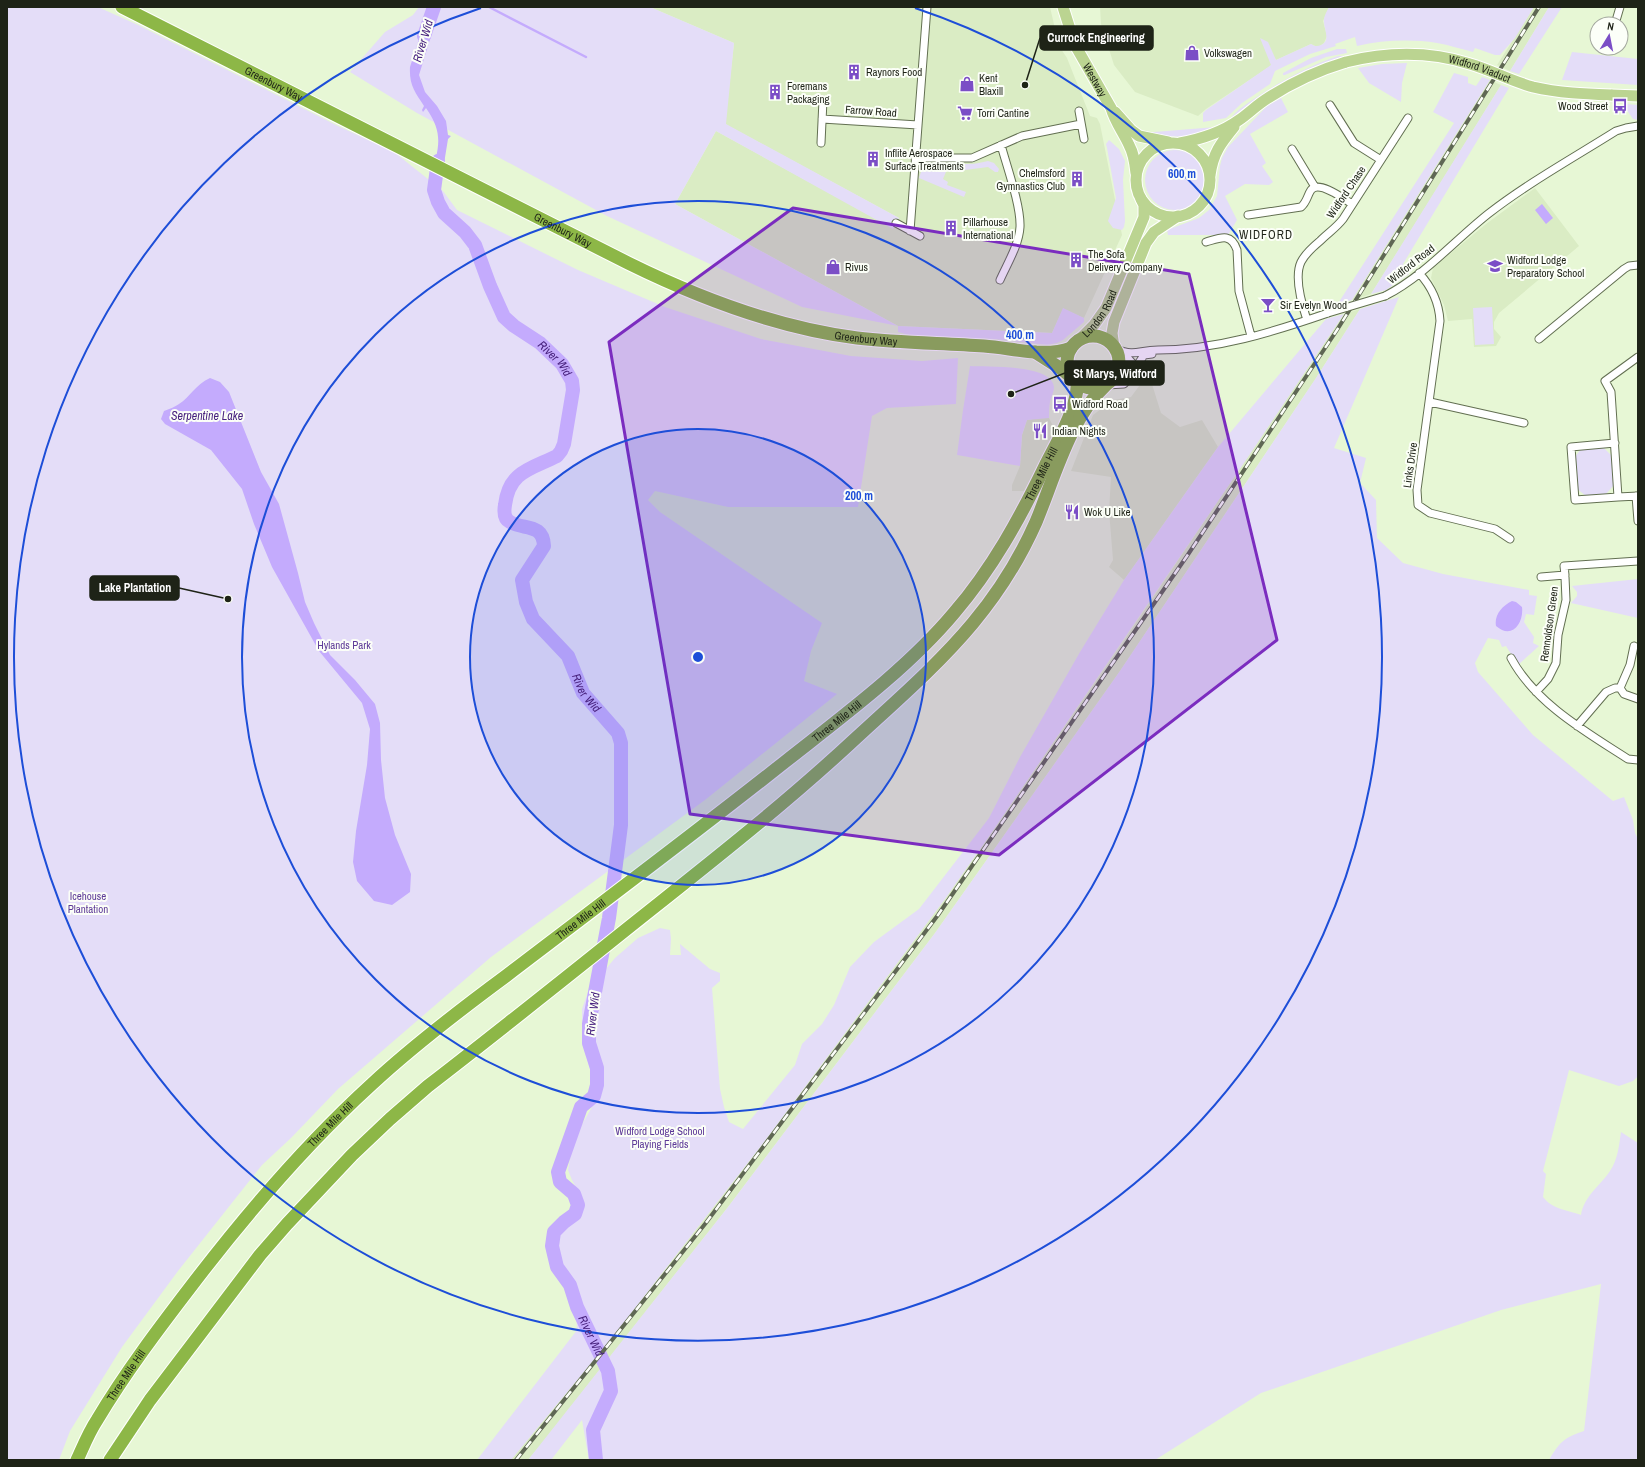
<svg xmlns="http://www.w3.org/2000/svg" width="1645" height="1467" font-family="'Archivo Narrow',sans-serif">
  <rect width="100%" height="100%" fill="#e7f7d5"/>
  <path fill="#daecc4" d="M650,7H1050L1059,46L1067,58L1090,116L1097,118L1100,124L1122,235L1084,318L1063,309L1052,333L898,326L675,204L716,131L893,228L899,218L725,124L734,43Z
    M1100,7H1329L1323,21L1327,36L1324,43L1320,46H1315L1311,44L1276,60L1261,39L1272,65L1206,109L1198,116L1135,92L1114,65L1101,24Z
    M1534,7H1549L1510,71L1497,65Z
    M1490,80L1501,85L1428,203L1371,294L1352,300Z
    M1535,188L1579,246L1499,313L1494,322V329L1501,337L1496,346L1474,347L1472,319L1448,321L1444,305L1431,278L1433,268L1486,224Z
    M1360,309L1316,378L1120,671L935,933L728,1207L539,1447L528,1460H511L607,1344L651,1288L761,1146L945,899L1121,645L1344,314Z
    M1142,377L1147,378L1152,384L1161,413L1180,427L1202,420L1218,447L1124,580L1109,567L1113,560L1109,511L1111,477L1071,471L1093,415L1113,400L1131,397L1142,382Z
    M1039,418H1049L1053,426V437L1024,491H1012V485L1020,466L1022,435L1027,420Z"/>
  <path fill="#e4ddf8" d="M7,7H98L138,25L338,126L394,152L443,191L457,210L578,270L665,307L761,339L851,356L922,361L958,358L956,404L887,408L872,416L858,507H728L655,491L648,500L660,512L822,623L811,651L804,681L837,694L705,800L491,957L338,1089L291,1138L262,1165L178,1271L122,1347L70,1431L59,1460H7Z
    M419,7H650L734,43L726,124L899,218L893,229L716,131L675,204L898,326L1052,333L1063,308L1084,318V322L1063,340L1057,343L1047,345L994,339L921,336L909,335L898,332V326L802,307L607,216L417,113L350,72L385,32L413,15Z
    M1329,7H1534L1515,38L1500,55H1495L1475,48L1473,52C1461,49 1449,45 1437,43C1411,39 1383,40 1357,46L1355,37L1335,44L1336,46L1310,54L1275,71L1270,84L1242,103L1226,118L1203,122V113L1206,110L1271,65L1260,38L1268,42L1276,60L1311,44C1314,46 1317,47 1321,45C1331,41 1324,29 1324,22C1323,18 1327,11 1329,7Z
    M1549,7H1562L1519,74L1510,71Z
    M1337,49H1346L1347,53L1326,57L1285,75H1283V73L1311,58Z
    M1572,52L1638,59V85L1562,80Z
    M1338,56H1344C1315,65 1287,79 1261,96C1251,103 1241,112 1231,118C1238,109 1248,103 1257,97C1283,80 1309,66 1338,56Z
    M1407,63L1402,83L1401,102L1369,83L1358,68L1382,64Z
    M1454,73L1468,77V83L1476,86L1482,77L1490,80L1352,300L1337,305L1454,123L1433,112Z
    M1501,85L1509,88L1403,264L1409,274L1386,290L1371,294Z
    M1281,98L1288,112L1250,134L1266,163L1262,166L1273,182L1269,185L1245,184L1225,196L1237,220L1228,235H1168L1167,230L1199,218L1209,210L1217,196L1220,166L1222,158L1228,147L1267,106Z
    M1626,104L1638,105V120L1633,119L1626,109Z
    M1216,127C1192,139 1168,138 1142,133Z
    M1109,140L1119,149L1125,161L1123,180L1125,221L1124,227L1122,230L1113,228L1108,221L1116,198L1107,148L1106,144Z
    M1145 180a30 30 0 1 1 60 0a30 30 0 1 1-60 0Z
    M988,161L994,163L999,169L998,172H995L988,167L965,170L960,168L959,171L948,167L943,179L948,182L947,185L966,192L964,197L919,178L922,169C935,159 955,165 969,164C976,164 982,162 988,161Z
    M1399,297L1334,448L1366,458L1360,483L1376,500L1377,538L1403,563L1443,574L1529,590V595L1537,596L1534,615L1526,614L1524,622L1534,637L1533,643L1539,646L1518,665C1514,657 1510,653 1506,646L1502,647L1499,640L1488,638L1475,663L1478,672L1533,735L1613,801L1624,797L1633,820L1635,833L1638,839V1076L1633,1081L1619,1086L1569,1070L1543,1171L1546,1174L1543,1197C1552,1209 1567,1210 1581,1215C1584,1196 1600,1186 1610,1171C1618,1159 1619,1145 1621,1132L1638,1143V1460H1549C1560,1442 1563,1438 1584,1431L1601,1284L1501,1310L1261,1393L1155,1460H589L582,1420L551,1460H528L728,1207L935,933L1120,671L1316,378L1360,309Z
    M1492,307L1494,344L1475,345L1473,308Z
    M1344,314L1246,460L988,838L945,899L761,1146L607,1344L511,1460H477L577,1330L575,1286L553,1270L546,1239L561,1234L580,1212L582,1199L572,1180L568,1170L571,1153L581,1126L591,1109L597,1093L582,1043V1009L589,989L615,958L638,938L660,928L670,930L671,939L670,955H681L680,944L710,969L720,973V981L712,988L720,1089L724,1107L729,1122L743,1129L795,1065L802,1044L822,1024L834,1005L850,967L874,942L919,909L989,818L1020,757L1080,652L1124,580L1218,447L1326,319Z
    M970,366C987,367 1052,364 1054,387C1054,392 1051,398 1050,402C1049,407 1049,413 1049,418L1027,420L1022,435L1020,466L957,455L963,410Z
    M1603,447L1612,456L1614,485L1606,494L1586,496L1576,488L1574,458L1581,449Z
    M1638,579V618L1571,603L1577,596V592L1572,586Z"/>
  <path fill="#c4abfd" d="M426,17L436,20L419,75L425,92L437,106L446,121L448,135L451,136L448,139L441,182L431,178C438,148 445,135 426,108L423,112L422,110L424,106C415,92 409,85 410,67Z
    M1542,204L1553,218L1546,224L1535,210Z
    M210,378L220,382L229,392L261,472L279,504L298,573L305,602L314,623L330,655L355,680L375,704L380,723L381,760L385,798L395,835L411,874L410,892L392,905L374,901L357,881L353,862L356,831L367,765L370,729L362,703L319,651L272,567L254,524L242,489L211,450L165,424L161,419L164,411C169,409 175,407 179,404C190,397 195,385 210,378Z
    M1512,601L1516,602L1522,607C1524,623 1512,640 1496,626C1494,615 1502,606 1512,601Z"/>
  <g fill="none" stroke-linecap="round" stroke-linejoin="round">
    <path stroke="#c4abfd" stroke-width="2.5" d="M489,7L586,57"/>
    <g stroke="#c4abfd" stroke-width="14">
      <path d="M424,36L434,7"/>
      <path id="s1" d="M438,161L434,190L438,202L444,213L465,232L475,245L490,286L504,317L514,326L540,343L562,364L572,381L573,390L564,444L561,451L557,456C531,469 509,471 505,505C504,511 504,519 510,522C524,530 543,523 544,546L522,580L526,602L533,619L568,656L583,693L618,733L621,743V825L609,918L589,1024V1043L597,1068V1085L594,1096L581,1107L558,1172L560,1182L574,1194L578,1205L575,1214L564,1222L554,1232L552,1246L557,1267L570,1285L577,1307L608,1371L611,1391L593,1430L596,1460"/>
    </g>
    <g stroke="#626f51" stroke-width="9">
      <path id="street" d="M1615,24L1620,7
        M1330,105L1354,143L1381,160
        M1079,111L1084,139
        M822,119L918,125
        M821,143L823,100
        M1292,149L1315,187
        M915,158H972L1022,136L1081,124
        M1248,215L1301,207C1307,202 1307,196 1311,190C1319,180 1344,199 1352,204
        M896,223L920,236
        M910,231L927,7
        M1206,242C1220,238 1231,232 1237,250L1239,291L1251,336
        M1419,273C1431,286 1439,303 1440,321L1417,490L1418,505L1430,513L1495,529L1510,539
        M1000,280C1007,264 1019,245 1020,227C1021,206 1007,167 1001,145
        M1385,296C1424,276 1454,241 1488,214C1528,183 1573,158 1616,131L1626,128L1638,126
        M1307,320C1302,305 1294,277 1301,262C1305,254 1314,246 1320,241C1328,233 1336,228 1343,219L1408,118
        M1539,339L1624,269L1629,266L1638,265
        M1116,349C1136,357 1138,350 1158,350C1216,350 1273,332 1328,313
        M1638,357L1605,381L1611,392L1618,497L1638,496
        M1133,372L1144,355L1152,354
        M1107,385L1124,384L1132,375L1133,364L1122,351
        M1430,402L1524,423
        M1615,443L1571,447L1575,500L1618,497
        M1636,496L1638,521
        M1541,577L1565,575L1564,566L1638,561
        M1511,658C1535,703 1586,732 1628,759L1638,760
        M1620,688L1624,694L1638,699
        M1536,692L1548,679L1556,663L1558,635L1566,600L1565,577
        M1577,726L1606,692L1615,688H1620L1630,665L1634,646"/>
    </g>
    <g stroke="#fff" stroke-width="13">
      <g id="primary">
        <path id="s2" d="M1063,7L1075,45L1111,108C1115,122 1123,132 1129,145C1134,154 1135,163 1136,173"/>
        <path d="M1611,95L1638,96"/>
        <path d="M1115,112L1131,130L1139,136L1168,142"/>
        <path d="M1180,143C1201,139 1221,133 1239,120C1249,113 1258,104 1268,98C1293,82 1319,70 1346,62"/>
        <circle cx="1173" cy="180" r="37"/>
        <path d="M1210,175C1213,153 1221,143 1234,127"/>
        <path id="s3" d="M1079,340L1094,325L1106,308L1144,217V205L1141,199"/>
        <path d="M1114,347L1112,333L1114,322L1146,243L1154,232L1178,216"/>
      </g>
    </g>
    <g stroke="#fff" stroke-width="15">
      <g id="highway">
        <path id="s4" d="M122,7L628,263C701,299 777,328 857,338C900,343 942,343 984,346C1013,348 1044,358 1071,348"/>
        <circle cx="1093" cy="362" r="26"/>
        <path d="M1035,352L1063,370L1071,377"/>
        <path id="s5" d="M77,1460C83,1447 89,1432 97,1420C125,1373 159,1328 192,1285C247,1213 305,1145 372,1084C414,1045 460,1010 506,976C599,905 694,834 786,761C843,716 908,668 954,613C992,569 1020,518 1045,466C1055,446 1079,405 1077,383"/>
        <path d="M110,1460L150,1400L260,1255L287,1224L352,1155L390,1119L428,1086C493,1036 558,984 623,932C702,869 782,807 856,738C896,701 938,665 973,623C998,593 1020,558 1036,522C1054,479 1070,418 1105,386"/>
      </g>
    </g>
    <use href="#street" stroke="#fff" stroke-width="7"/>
    <use href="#primary" stroke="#bbd491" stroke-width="11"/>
    <use href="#highway" stroke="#8db747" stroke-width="13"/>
    <g stroke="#5f6754" stroke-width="4">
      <path id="rail" d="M516,1460L705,1224L938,915L1187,556L1337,330L1539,7"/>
    </g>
    <use href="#rail" stroke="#fcfff8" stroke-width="2.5" stroke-dasharray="8" stroke-linecap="butt"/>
    <g stroke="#626f51" stroke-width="9" stroke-linecap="butt">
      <path id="street-bridge" d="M1328,313L1385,296"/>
    </g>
    <g stroke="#fff" stroke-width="13" stroke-linecap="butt">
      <g id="primary-bridge">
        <path id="s6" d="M1346,62C1387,52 1429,51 1470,64C1491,70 1511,81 1533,87C1559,93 1585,94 1611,95"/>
      </g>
    </g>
    <use href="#street-bridge" stroke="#fff" stroke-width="7"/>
    <use href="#primary-bridge" stroke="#bbd491" stroke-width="11"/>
  </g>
  <path fill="#7b2cbf" fill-opacity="0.2" stroke="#7b2cbf" stroke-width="3" stroke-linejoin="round" d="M793,208L1189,274L1277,640L999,855L690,814L609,342Z"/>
  <circle cx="698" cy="657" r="228" fill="#1d4ed8" fill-opacity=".12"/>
  <g fill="none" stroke="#1d4ed8" stroke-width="2">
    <circle cx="698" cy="657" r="228"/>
    <circle cx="698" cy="657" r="456"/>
    <path d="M915 8A684 684 0 1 1 481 8"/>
  </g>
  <defs>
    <g id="shop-bare" transform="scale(1.2)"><path d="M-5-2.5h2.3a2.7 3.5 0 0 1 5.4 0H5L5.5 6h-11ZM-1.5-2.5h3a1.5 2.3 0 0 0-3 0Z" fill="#7b4ec6" stroke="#fcfff8" stroke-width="2.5" paint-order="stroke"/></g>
    <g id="building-bare" transform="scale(1.2)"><path d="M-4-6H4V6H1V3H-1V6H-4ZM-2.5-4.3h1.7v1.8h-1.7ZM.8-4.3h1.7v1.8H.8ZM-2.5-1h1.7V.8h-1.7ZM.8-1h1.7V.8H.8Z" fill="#7b4ec6" stroke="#fcfff8" stroke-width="2.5" paint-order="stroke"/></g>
    <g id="bus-bare" transform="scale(1.2)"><path d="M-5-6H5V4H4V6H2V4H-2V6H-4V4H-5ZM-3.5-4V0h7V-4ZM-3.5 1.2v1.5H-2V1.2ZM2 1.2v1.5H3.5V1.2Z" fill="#7b4ec6" stroke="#fcfff8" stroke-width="2.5" paint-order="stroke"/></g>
    <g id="supermarket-bare" transform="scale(1.2)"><path d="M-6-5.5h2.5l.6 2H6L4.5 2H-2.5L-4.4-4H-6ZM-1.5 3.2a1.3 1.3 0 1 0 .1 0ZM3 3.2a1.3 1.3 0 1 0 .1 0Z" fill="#7b4ec6" stroke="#fcfff8" stroke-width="2.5" paint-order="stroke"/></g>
    <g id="school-bare" transform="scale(1.2)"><path d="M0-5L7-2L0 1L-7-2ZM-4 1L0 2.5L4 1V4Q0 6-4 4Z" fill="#7b4ec6" stroke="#fcfff8" stroke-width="2.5" paint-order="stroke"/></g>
    <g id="bar-bare" transform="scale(1.2)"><path d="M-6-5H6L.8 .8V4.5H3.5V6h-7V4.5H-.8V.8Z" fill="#7b4ec6" stroke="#fcfff8" stroke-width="2.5" paint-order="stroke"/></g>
    <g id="restaurant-bare" transform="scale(1.2)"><path d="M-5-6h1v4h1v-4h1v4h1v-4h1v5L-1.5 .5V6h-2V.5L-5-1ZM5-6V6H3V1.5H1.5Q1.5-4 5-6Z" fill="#7b4ec6" stroke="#fcfff8" stroke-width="2.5" paint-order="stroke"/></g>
  </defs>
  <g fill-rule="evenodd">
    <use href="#shop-bare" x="1192" y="53"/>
    <use href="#building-bare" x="854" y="72"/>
    <use href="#shop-bare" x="967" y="84"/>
    <use href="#building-bare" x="775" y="92"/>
    <use href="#bus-bare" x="1620" y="106"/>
    <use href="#supermarket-bare" x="965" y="113"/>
    <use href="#building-bare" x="873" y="159"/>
    <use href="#building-bare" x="1077" y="179"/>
    <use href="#building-bare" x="951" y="228"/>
    <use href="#building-bare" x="1076" y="260"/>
    <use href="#school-bare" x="1495" y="266"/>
    <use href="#shop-bare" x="833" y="267"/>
    <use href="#bar-bare" x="1268" y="305"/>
    <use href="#bus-bare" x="1060" y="404"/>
    <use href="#restaurant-bare" x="1040" y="431"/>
    <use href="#restaurant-bare" x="1072" y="512"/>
  </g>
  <g text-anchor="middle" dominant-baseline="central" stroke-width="4" stroke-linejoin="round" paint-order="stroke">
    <g font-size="11" fill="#1e2317" stroke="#fcfff8" text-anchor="start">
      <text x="1204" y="53">Volkswagen</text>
      <text x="866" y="72">Raynors Food</text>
      <text x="979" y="78">Kent<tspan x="979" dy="13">Blaxill</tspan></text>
      <text x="787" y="86">Foremans<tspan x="787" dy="13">Packaging</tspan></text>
      <text x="1608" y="106" text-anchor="end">Wood Street</text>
      <text x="977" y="113">Torri Cantine</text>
      <text x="885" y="153">Inflite Aerospace<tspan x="885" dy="13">Surface Treatments</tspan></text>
      <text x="1065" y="173" text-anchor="end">Chelmsford<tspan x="1065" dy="13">Gymnastics Club</tspan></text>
      <text x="963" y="222">Pillarhouse<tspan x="963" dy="13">International</tspan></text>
      <text x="1088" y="254">The Sofa<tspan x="1088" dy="13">Delivery Company</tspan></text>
      <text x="1507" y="260">Widford Lodge<tspan x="1507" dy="13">Preparatory School</tspan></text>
      <text x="845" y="267">Rivus</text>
      <text x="1280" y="305">Sir Evelyn Wood</text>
      <text x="1072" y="404">Widford Road</text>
      <text x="1052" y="431">Indian Nights</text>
      <text x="1084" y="512">Wok U Like</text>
    </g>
    <g font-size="11" fill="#1e2317" stroke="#fcfff8">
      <text stroke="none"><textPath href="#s6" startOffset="136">Widford Viaduct</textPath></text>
      <text stroke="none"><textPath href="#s2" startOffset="80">Westway</textPath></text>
      <text stroke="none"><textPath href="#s4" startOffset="170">Greenbury Way</textPath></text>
      <text transform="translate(871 111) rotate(4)">Farrow Road</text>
      <text transform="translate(1346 192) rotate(-56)">Widford Chase</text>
      <text stroke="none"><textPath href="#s4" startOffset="494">Greenbury Way</textPath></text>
      <text transform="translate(1411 264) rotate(-38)">Widford Road</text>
      <text stroke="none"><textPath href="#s3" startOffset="34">London Road</textPath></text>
      <text stroke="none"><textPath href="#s4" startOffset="818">Greenbury Way</textPath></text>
      <text transform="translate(1410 465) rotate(-82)">Links Drive</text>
      <text stroke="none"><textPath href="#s5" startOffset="1394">Three Mile Hill</textPath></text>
      <text transform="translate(1549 624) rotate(-82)">Rennoldson Green</text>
      <text stroke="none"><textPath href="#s5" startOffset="1070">Three Mile Hill</textPath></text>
      <text stroke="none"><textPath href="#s5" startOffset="746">Three Mile Hill</textPath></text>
      <text stroke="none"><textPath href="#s5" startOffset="422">Three Mile Hill</textPath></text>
      <text stroke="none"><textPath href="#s5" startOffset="98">Three Mile Hill</textPath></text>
    </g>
    <g font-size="11" fill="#5e3b98" stroke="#fcfff8">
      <text x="344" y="645">Hylands Park</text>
      <text x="88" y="896">Icehouse<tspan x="88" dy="13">Plantation</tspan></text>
      <text x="660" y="1131">Widford Lodge School<tspan x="660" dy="13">Playing Fields</tspan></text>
    </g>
    <g font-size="12" font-style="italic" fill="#49237f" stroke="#fcfff8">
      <text transform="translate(423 41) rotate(-73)">River Wid</text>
      <text stroke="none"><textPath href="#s1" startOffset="243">River Wid</textPath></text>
      <text x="207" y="416">Serpentine Lake</text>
      <text stroke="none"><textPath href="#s1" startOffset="664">River Wid</textPath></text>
      <text transform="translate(593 1014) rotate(-83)">River Wid</text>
      <text stroke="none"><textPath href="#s1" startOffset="1360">River Wid</textPath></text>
    </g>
    <g font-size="12" letter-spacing="1" fill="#1e2317" stroke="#fcfff8">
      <text x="1266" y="235">WIDFORD</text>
    </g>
  </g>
  <circle cx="698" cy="657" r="6" fill="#1d4ed8" stroke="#fcfff8" stroke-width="2"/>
  <g font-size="12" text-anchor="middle" font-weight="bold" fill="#1d4ed8" stroke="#fcfff8" stroke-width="4" stroke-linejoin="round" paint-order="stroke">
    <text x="1182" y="178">600 m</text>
    <text x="1020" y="339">400 m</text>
    <text x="859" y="500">200 m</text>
  </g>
  <path fill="none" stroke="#1e2317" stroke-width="1.5" d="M1025 85L1040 38M1011 394L1065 373M228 599L179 588"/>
  <g fill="#1e2317" stroke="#fcfff8" stroke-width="1.5">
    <circle cx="1025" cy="85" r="4"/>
    <circle cx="1011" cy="394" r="4"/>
    <circle cx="228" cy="599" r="4"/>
  </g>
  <g fill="#1e2317" stroke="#1e2317" stroke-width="1.5">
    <rect x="1040" y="26" width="113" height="24" rx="4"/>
    <rect x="1065" y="361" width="99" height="24" rx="4"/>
    <rect x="90" y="576" width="89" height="24" rx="4"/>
  </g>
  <g font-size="12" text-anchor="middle" font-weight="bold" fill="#fff">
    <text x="1096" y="42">Currock Engineering</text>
    <text x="1115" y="378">St Marys, Widford</text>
    <text x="135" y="592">Lake Plantation</text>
  </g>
  <rect width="1645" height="1467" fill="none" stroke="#1e2317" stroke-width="16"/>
  <g transform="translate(1609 36) rotate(10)"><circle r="19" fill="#fcfff8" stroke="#a3a79e"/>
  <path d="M0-3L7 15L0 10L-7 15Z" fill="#7b4ec6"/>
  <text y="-6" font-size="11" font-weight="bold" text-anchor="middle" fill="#1e2317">N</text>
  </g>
</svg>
